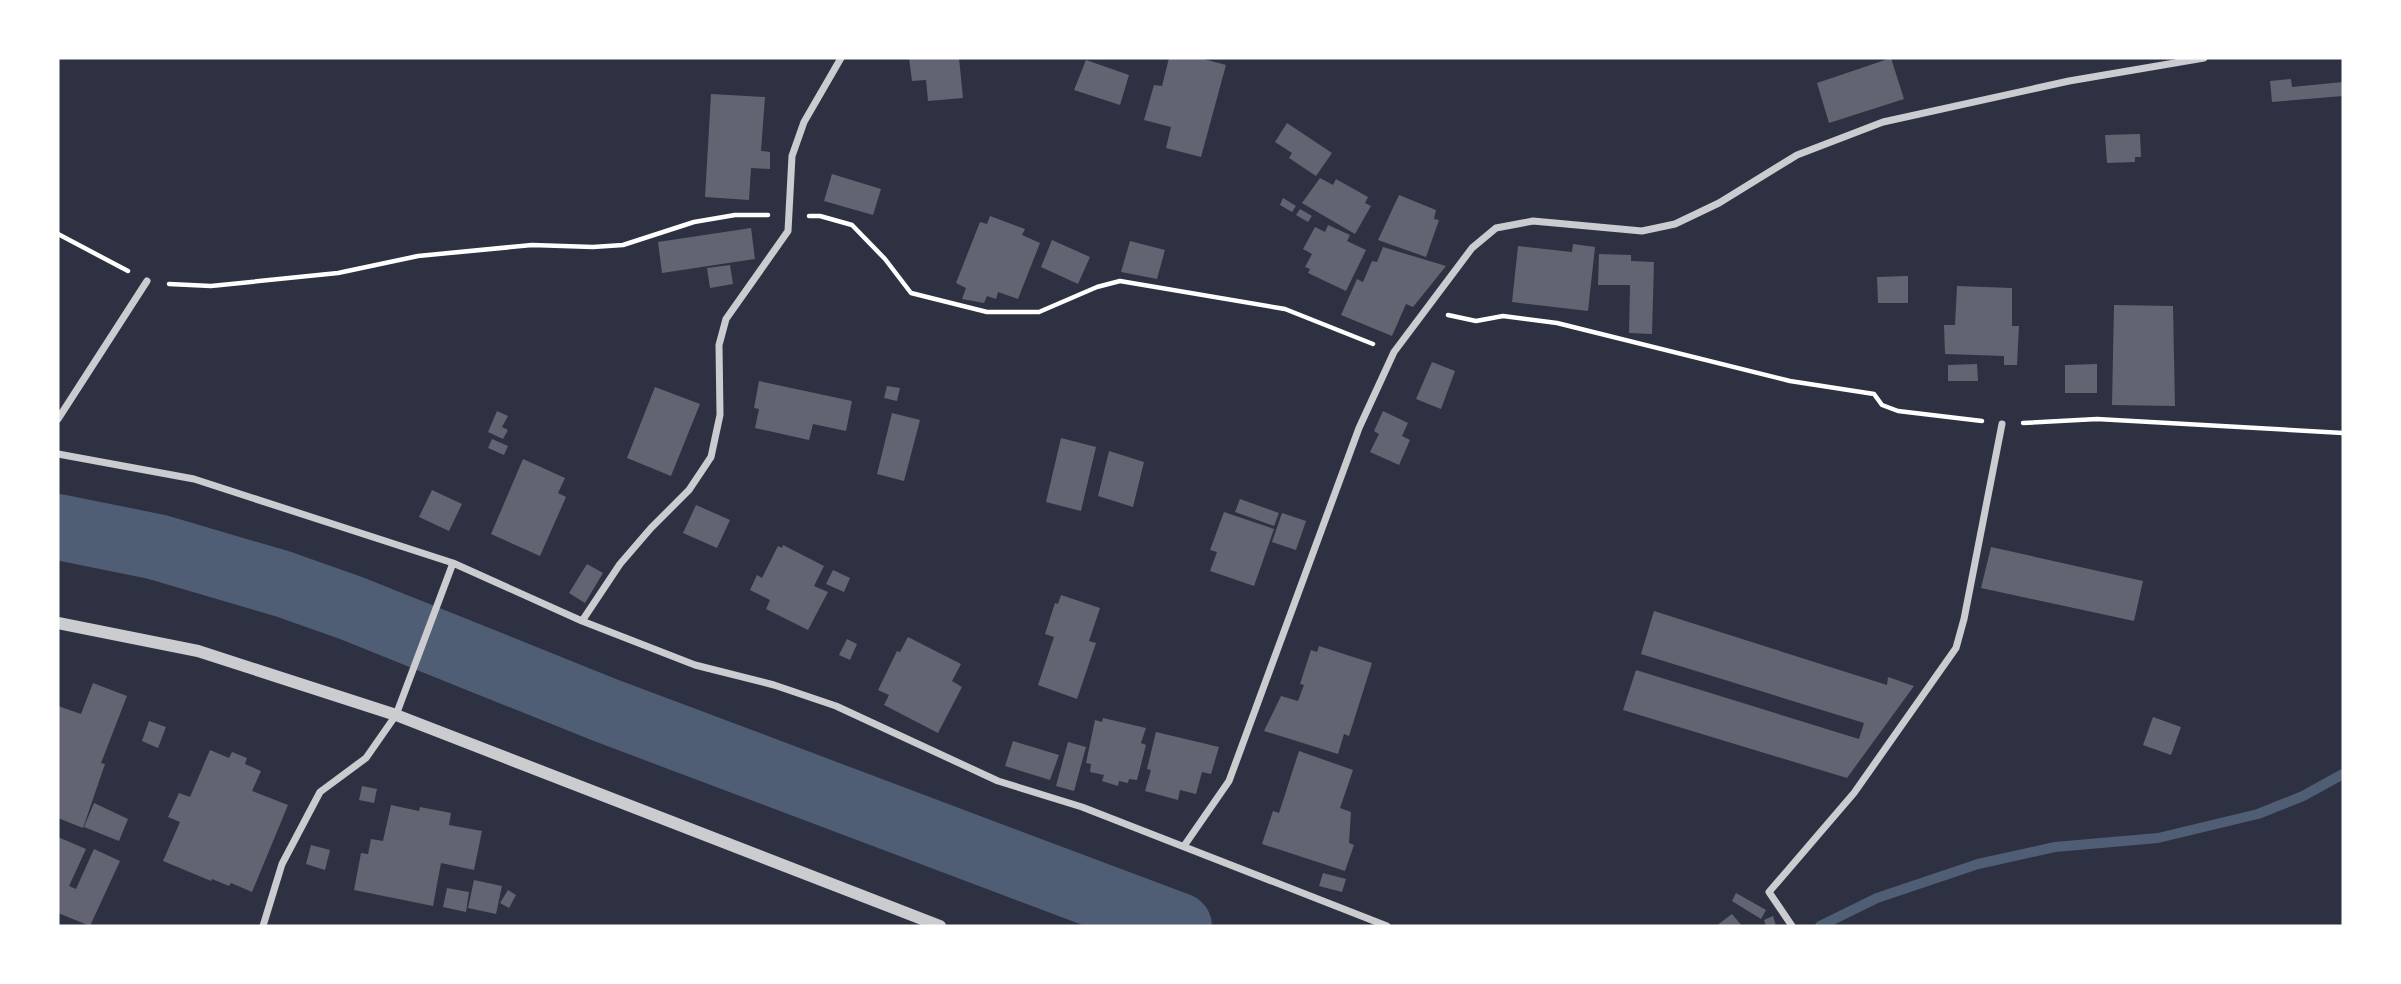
<svg xmlns="http://www.w3.org/2000/svg" width="2401" height="984" font-family="Signika,sans-serif">
  <rect width="100%" height="100%" fill="#2d3142"/>
  <g fill="none" stroke-linecap="round" stroke-linejoin="round">
    <path stroke="#4f5d75" stroke-width="10" d="M1820,926L1877,898L1978,864L2055,847L2158,838L2258,814L2303,796L2343,774"/>
    <path stroke="#4f5d75" stroke-width="66" d="M58,527L157,547L283,584L351,608L605,710L1179,926"/>
  </g>
  <path fill="#626471" d="M909,58H959L963,98L928,101L926,80L912,81Z
    M1169,58H1200L1226,65L1201,157L1166,148L1171,127L1144,120L1154,85L1162,86Z
    M1891,58L1904,99L1829,123L1817,83Z
    M1086,60L1129,75L1120,105L1074,90Z
    M2291,79L2292,87L2343,82V96L2272,102L2270,81Z
    M711,94L765,97L761,151L770,152V169L751,168L749,200L705,197Z
    M1287,123L1332,153L1316,176L1289,158L1292,153L1275,142Z
    M2140,134L2141,157H2135V162L2107,163L2105,135Z
    M832,174L881,189L873,215L824,201Z
    M1320,178L1333,185L1336,179L1368,197L1365,203L1371,206L1355,234L1302,203Z
    M1399,195L1436,210L1434,219L1439,220L1426,257L1378,240Z
    M1283,198L1296,206L1292,212L1280,205Z
    M1300,209L1312,216L1308,222L1296,215Z
    M990,216L1025,229L1022,235L1040,243L1018,299L998,292L996,299L987,296L984,303L962,299L966,288L956,283L980,222L987,224Z
    M1328,225L1350,235L1347,241L1366,250L1346,291L1308,273L1310,269L1305,267L1312,254L1303,249L1315,227L1325,232Z
    M751,228L755,259L662,273L658,242Z
    M1052,240L1090,257L1078,284L1041,267Z
    M1130,241L1165,250L1157,279L1121,272Z
    M1573,244L1595,247L1588,311L1512,302L1518,246L1572,252Z
    M1383,247L1446,266L1413,307L1406,304L1392,336L1341,315L1357,279L1363,282L1372,261L1377,262Z
    M1599,254L1631,255V261L1654,262L1652,334L1629,333L1630,285H1598Z
    M730,265L733,284L710,288L707,268Z
    M1908,276V303H1878L1877,277Z
    M1957,286L2012,288V326H2019L2017,365H2004V356L1945,354L1944,325H1955Z
    M2114,305L2173,306L2175,406L2112,405Z
    M1432,362L1455,371L1441,409L1416,399Z
    M1977,364L1978,381H1948V365Z
    M2097,364V393H2065V365Z
    M759,381L852,401L846,431L813,424L809,440L755,428L759,409L754,408Z
    M887,386L900,388L897,401L884,398Z
    M655,387L700,404L671,476L627,458Z
    M497,411L508,416L502,427L508,430L503,439L488,432Z
    M1383,411L1408,423L1402,436L1410,440L1399,465L1370,452L1379,434L1374,431Z
    M892,413L920,420L904,481L877,474Z
    M1061,438L1096,447L1081,511L1046,502Z
    M492,439L508,446L504,455L488,448Z
    M1109,451L1144,462L1133,507L1098,496Z
    M523,459L565,478L558,493L566,497L540,556L491,534Z
    M432,490L462,504L449,531L419,517Z
    M1240,499L1279,513L1274,526L1235,512Z
    M696,505L730,520L717,548L683,533Z
    M1224,512L1274,529L1254,586L1210,571L1217,552L1210,550Z
    M1282,513L1306,521L1296,550L1272,542Z
    M783,545L824,566L814,586L828,592L808,630L766,609L770,600L750,590L757,575L762,578L778,546L782,548Z
    M1991,547L2143,581L2134,621L1981,588Z
    M587,564L603,573L585,603L569,593Z
    M833,570L850,578L844,592L826,584Z
    M1061,595L1100,608L1089,641L1096,643L1077,699L1038,685L1054,637L1045,634L1055,603L1058,604Z
    M1654,611L1887,685L1888,677L1914,686L1847,778L1623,710L1636,670L1859,739L1864,723L1641,654Z
    M908,637L961,664L952,681L962,687L938,733L884,705L889,695L878,690L897,651L900,652Z
    M847,639L857,644L850,660L839,655Z
    M1319,646L1372,663L1349,736L1344,734L1338,754L1264,731L1281,696L1298,701L1304,685L1300,684L1311,650L1317,652Z
    M93,683L127,696L101,763L105,764L83,828L58,818V706L81,714Z
    M2153,717L2181,727L2171,755L2143,745Z
    M1103,718L1146,728L1141,743L1146,745L1137,780L1129,779L1128,783L1119,781L1118,786L1102,781L1104,775L1090,772L1091,764L1086,763L1095,720L1102,722Z
    M149,721L166,727L158,748L142,741Z
    M1156,732L1219,747L1211,774L1202,772L1196,794L1180,790L1178,800L1145,791L1151,770L1147,769Z
    M1013,741L1059,755L1050,780L1005,766Z
    M1068,742L1086,747L1074,791L1056,786Z
    M210,750L229,758L232,752L247,758L245,764L261,771L252,791L288,805L252,892L231,883L229,886L212,879L211,881L163,861L180,822L168,817L179,793L190,797Z
    M1299,751L1353,770L1340,808L1351,812L1349,843L1354,845L1345,871L1262,844L1273,811L1279,813Z
    M362,786L377,789L374,803L359,800Z
    M94,803L128,819L119,841L84,827Z
    M391,805L419,811L420,807L451,813L449,825L482,831L474,870L441,863L433,906L354,890L361,853L368,854L371,839L383,841Z
    M58,837L86,849L69,886L76,889L94,849L120,861L90,926L58,913Z
    M311,845L330,850L325,870L306,864Z
    M1323,873L1346,879L1342,892L1319,886Z
    M474,880L502,886L496,914L468,908Z
    M447,888L469,892L466,912L443,907Z
    M508,890L516,895L509,908L500,903Z
    M1736,893L1766,910L1761,919L1732,901Z
    M1732,914L1742,926H1716Z
    M1773,916L1776,926H1766L1764,920Z"/>
  <g fill="none" stroke-linecap="round" stroke-linejoin="round">
    <path stroke="#fff" stroke-width="4.5" d="M809,216H820L852,225L885,259L911,293L987,312H1039L1097,287L1120,281L1285,309L1373,344
      M58,234L128,271
      M169,284L211,286L338,273L418,256L532,245L593,247L623,245L694,222L735,215H768
      M1448,315L1476,321L1503,316L1557,323L1790,381L1874,394L1882,405L1898,411L1982,421
      M2023,423L2097,419L2343,433"/>
    <path stroke="#caccd0" stroke-width="7" d="M58,419L147,281
      M58,454L194,479L453,563L582,621L695,665L774,685L836,706L998,781L1082,807L1387,926
      M582,621L620,564L651,528L689,490L711,457L720,415L719,345L726,319L788,231L792,156L804,122L841,58
      M1184,846L1229,781L1359,428L1394,352L1472,248L1496,228L1533,221L1642,231L1675,224L1719,203L1797,155L1883,122L2069,81L2204,58
      M263,926L282,864L320,792L366,758L396,715L453,563
      M1792,926L1769,892L1854,793L1956,648L1964,619L2002,424"/>
    <path stroke="#caccd0" stroke-width="12" d="M58,623L198,651L396,715L940,926"/>
  </g>
  <rect width="2401" height="984" fill="none" stroke="#ffffff" stroke-width="119"/>
</svg>
